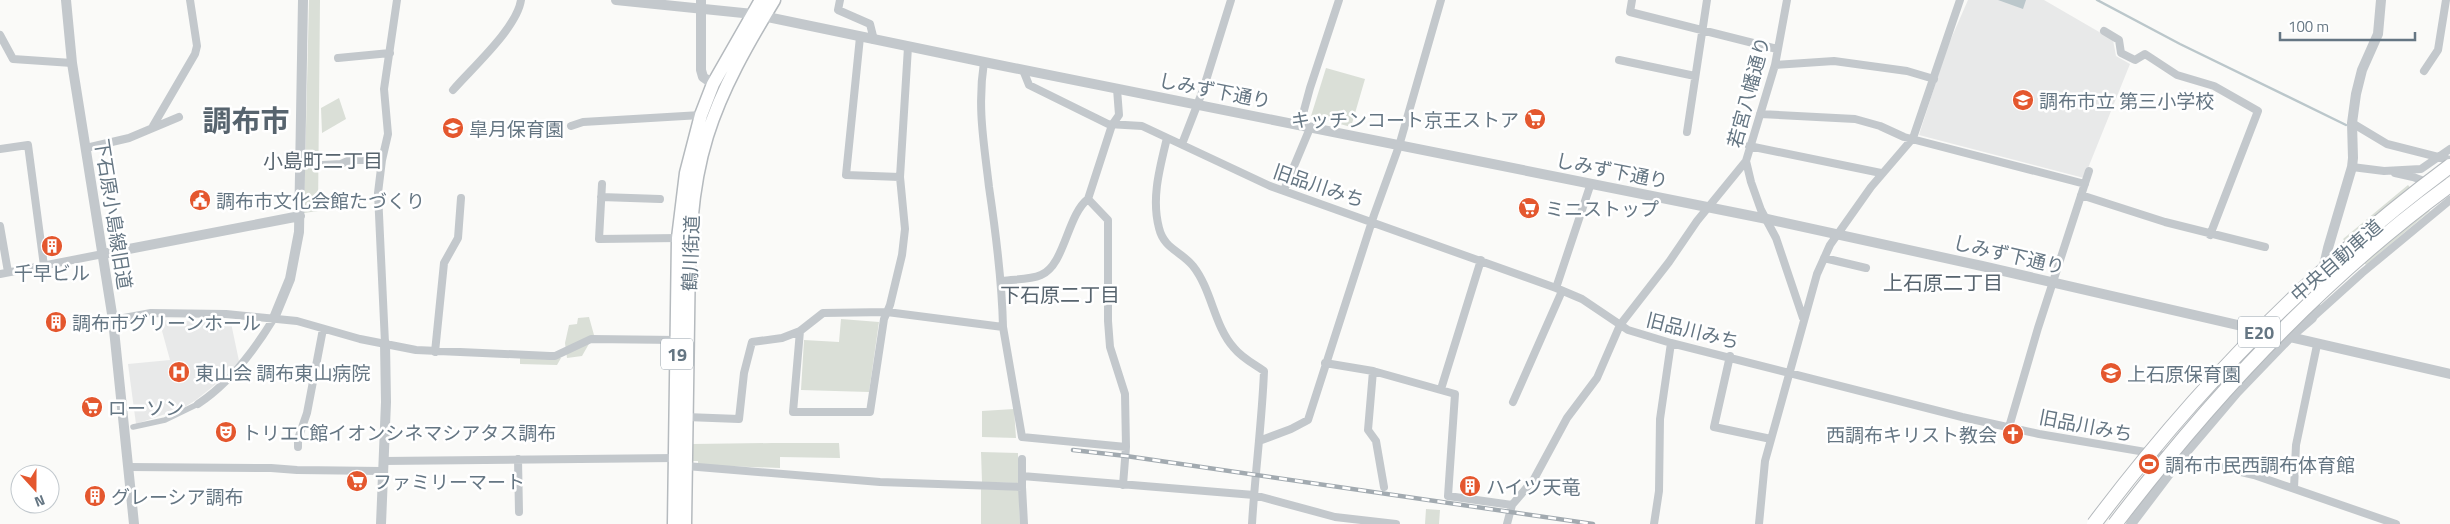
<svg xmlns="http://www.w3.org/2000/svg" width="2450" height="524" font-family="'Titillium Web','Noto Sans JP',sans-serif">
  <rect width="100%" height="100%" fill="#fafaf8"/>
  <path fill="#e8e9e9" d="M1968,0H2044L2113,40L2116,56L2130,64L2084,178L1919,135L1947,48Z
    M159,320L231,323L239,361L221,380L196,400L183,408L136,424L128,364L170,360Z"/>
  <path fill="#dadfd7" d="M309,0H320L318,211L304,213Z
    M1326,68L1365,79L1351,127L1311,116Z
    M339,98L346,119L322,133L321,108Z
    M2408,185L2430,211L2366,265L2343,239Z
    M589,317L594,335L582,356L567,358L565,343L569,325L577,324L578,318Z
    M841,319L879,322L869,392L801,390L804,340L839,342Z
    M520,357L561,358L557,365L520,364Z
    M1014,409L1016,438L982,437V411Z
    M772,443H839L840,458L780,457V468L698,465V461H691L692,444Z
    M981,452L1018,453V483L982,482Z
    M981,489L1019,490L1020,524H981Z
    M1426,509L1440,510L1439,524H1425Z"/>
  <path fill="#bbc7cb" d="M1998,0H2026L2023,9Z"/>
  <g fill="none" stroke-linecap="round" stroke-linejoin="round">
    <path stroke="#bbc7cb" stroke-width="2.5" d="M2097,0L2180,44L2346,125"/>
    <g stroke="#b5babe" stroke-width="15">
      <path id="primary" d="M674,524L678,238L686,173L701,115L713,84L761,0
        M685,524C686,457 687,390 688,323C689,259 688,197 707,136C722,88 748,43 774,0"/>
    </g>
    <path stroke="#c3c8cc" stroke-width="5.5" d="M133,427L165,420L198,404"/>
    <path stroke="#c3c8cc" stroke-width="8" d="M840,0L838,10L870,24L874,40
      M1632,0L1630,12L1777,49
      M1787,0L1775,65L1746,161L1751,182L1761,210L1776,238L1803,318
      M2104,31L2119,40L2121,53L2135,60L2145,54L2177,75L2214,86L2258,111L2210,235
      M0,35L13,59L72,63
      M860,37L846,175L900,177
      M908,47L900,177L905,229L902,255L890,305L884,319L870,412H793L800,331L823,313L887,312L1003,327C1002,280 996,234 989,187C984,143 977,107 984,62
      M338,58L390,53
      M1619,60L1695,76
      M1775,65L1834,61L1907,71L1934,79
      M1023,70L1029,85L1108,124L1142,126L1270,186L1556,288L1582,299L1628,330L1671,343L1962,417L2039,434L2181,458L2254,475L2396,524
      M2424,71L2438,50L2446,0
      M453,90C472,68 517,28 521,0
      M1760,114L1855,119L1880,126L1904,137L2085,184
      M2352,123L2387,144L2450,160
      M1300,125L1310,88L1339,0
      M153,126L195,54L197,46L190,0
      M571,126L583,122L701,115
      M1687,132L1707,0
      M1167,138C1160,167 1151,198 1159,228C1164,249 1181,251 1193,266C1212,290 1214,326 1234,348C1242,358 1254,364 1264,371C1262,422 1255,473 1252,524
      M1182,144L1203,90L1231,0
      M1749,146L1881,173
      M86,148L129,138L179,117
      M0,149L28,145L44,266
      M323,165L341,164L350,160H382
      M2352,167L2384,171L2421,169L2450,149
      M2395,173L2413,177L2446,189
      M602,184L599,239L678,238
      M1284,190L1310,128
      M2081,195L2165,222L2265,247
      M601,197L660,199
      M1088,199L1112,125L1119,115L1117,89
      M0,226L8,272
      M1824,258L1866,268
      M0,274L103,254
      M1002,281C1015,279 1029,280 1041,275C1065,265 1067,215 1088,199L1108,220V321L1110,347L1125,394L1126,447L1123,485
      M1556,288L1591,183
      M2312,318L2362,273L2450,200
      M113,320L151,313L226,314L297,321L360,339L416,350L550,356H555L591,339L677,340
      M1003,327L1022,437L1126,447
      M385,343L378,193L382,160L388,134L384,89L397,0
      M435,352L444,263L458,238L461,198
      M1730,356L1714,427L1771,439
      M1325,363L1373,371L1455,394L1448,496L1512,505
      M1373,371L1368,430L1376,441L1384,487
      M1441,389L1481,260
      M1513,402L1562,291
      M198,404C230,383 254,351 274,318
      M686,417L739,419L744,373L752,342L782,338L800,331
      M2009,427L2038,328L2089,171
      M1259,441L1291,429L1308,420L1374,215L1399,146L1441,0
      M298,447V439L307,413L323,329
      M518,459L519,512
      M383,461L675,458
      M686,466L880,482L1022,487V459
      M129,467L271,468L297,470L382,471
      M1022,476L1254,495L1335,517L1396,524
      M1022,487L1024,524
      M2294,488L2296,445L2317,345
      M1507,524L1512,505L1534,479L1567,418L1597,378L1620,325L1669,262L1697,221L1746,161
      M1654,524L1659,491L1660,419L1671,343
      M1759,524L1765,461L1817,274L1830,245L1871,187L1913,138L1960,0"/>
    <path stroke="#c3c8cc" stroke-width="10" d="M66,0L72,63L113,320L134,524
      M616,0L753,14L984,62L1767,219L1982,266L2450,374
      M701,0V70L703,77L713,84
      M103,254L300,216
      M274,318L290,279L299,232L303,0
      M381,524L386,402L385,343
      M2131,524L2181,458L2237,392L2291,336L2312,318L2328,248L2352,167L2353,158L2352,123L2356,94L2362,70L2378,34L2381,0"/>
    <use href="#primary" stroke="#fff" stroke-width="12"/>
    <g stroke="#a2aab0" stroke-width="4.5">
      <path id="rail" d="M1073,450L1126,456L1593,524"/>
    </g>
    <use href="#rail" stroke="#fff" stroke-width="2.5" stroke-dasharray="8" stroke-linecap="butt"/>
    <g stroke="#b4b9bd" stroke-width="16" stroke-linecap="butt">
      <path id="motorway-bridge" d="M2094,524C2196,388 2314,267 2450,166
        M2115,524C2211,398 2321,279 2450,185"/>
    </g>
    <use href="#motorway-bridge" stroke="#fff" stroke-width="14"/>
  </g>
  <defs>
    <g id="school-disc" transform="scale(1.125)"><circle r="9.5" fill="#e4572e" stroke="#fff"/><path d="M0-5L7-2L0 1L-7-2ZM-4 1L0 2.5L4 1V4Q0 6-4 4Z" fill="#fff"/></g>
    <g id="supermarket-disc" transform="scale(1.125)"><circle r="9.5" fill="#e4572e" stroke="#fff"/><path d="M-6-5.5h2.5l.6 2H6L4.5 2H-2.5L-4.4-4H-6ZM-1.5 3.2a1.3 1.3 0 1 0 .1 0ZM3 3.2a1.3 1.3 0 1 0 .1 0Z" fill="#fff"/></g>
    <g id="civic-disc" transform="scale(1.125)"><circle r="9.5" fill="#e4572e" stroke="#fff"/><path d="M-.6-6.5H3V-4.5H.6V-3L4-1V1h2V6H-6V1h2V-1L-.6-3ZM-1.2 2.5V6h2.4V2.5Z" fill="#fff"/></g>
    <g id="building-disc" transform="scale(1.125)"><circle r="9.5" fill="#e4572e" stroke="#fff"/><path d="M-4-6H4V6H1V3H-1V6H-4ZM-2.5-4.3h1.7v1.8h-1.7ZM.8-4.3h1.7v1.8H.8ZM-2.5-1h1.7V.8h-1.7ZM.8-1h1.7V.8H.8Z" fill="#fff"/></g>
    <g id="hospital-disc" transform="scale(1.125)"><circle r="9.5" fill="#e4572e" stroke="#fff"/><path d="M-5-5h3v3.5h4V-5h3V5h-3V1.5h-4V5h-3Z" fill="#fff"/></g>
    <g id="theatre-disc" transform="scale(1.125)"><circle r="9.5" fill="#e4572e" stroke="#fff"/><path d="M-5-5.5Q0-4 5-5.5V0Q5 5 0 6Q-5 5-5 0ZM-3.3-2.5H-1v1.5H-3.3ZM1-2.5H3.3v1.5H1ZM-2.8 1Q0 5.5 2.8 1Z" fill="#fff"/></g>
    <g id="church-disc" transform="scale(1.125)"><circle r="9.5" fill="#e4572e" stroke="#fff"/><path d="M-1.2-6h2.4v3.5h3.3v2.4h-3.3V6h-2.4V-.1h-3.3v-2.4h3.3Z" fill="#fff"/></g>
    <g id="stadium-disc" transform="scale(1.125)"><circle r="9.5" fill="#e4572e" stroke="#fff"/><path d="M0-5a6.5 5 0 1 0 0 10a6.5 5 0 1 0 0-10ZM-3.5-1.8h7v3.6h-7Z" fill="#fff"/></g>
  </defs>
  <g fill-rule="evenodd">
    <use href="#school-disc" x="2023" y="100"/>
    <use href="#supermarket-disc" x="1535" y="119"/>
    <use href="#school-disc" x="453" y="128"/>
    <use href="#civic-disc" x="200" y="200"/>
    <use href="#supermarket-disc" x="1529" y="208"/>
    <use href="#building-disc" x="52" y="246"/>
    <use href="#building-disc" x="56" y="322"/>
    <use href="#hospital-disc" x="179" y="372"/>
    <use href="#school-disc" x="2111" y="373"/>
    <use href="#supermarket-disc" x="92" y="407"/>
    <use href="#theatre-disc" x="226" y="432"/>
    <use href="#church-disc" x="2013" y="434"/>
    <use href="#stadium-disc" x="2149" y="464"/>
    <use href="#supermarket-disc" x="357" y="481"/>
    <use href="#building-disc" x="1470" y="486"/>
    <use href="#building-disc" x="95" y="496"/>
  </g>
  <g text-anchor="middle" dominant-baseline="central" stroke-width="5" stroke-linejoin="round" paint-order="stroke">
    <g fill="#fff" stroke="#939fa8" stroke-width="1">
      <rect x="2238" y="316.5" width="42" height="31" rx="4"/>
      <rect x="661" y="338.5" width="32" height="31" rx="4"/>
    </g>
    <g font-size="18" font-weight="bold" fill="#657683">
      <text x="2259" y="332">E20</text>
      <text x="677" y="354">19</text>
    </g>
    <g font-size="19" fill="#657683" stroke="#fff">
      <text transform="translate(1215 90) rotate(11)">しみず下通り</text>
      <text transform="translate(1748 92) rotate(-75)">若宮八幡通り</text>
      <text transform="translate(1612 170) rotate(11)">しみず下通り</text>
      <text transform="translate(1319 185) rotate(19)">旧品川みち</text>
      <text transform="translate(114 214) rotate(81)">下石原小島線旧道</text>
      <text transform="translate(690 253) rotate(-88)">鶴川街道</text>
      <text transform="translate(2009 254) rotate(13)">しみず下通り</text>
      <text transform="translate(2336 260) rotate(-41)">中央自動車道</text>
      <text transform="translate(1693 330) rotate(14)">旧品川みち</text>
      <text transform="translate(2086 425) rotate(11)">旧品川みち</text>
    </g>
    <g font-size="19" fill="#657683" stroke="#fff" text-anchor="start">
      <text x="2039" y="100">調布市立 第三小学校</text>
      <text x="1519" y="119" text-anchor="end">キッチンコート京王ストア</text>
      <text x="469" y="128">皐月保育園</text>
      <text x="216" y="200">調布市文化会館たづくり</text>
      <text x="1545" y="208">ミニストップ</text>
      <text x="52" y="272" text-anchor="middle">千早ビル</text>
      <text x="72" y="322">調布市グリーンホール</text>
      <text x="195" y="372">東山会 調布東山病院</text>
      <text x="2127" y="373">上石原保育園</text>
      <text x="108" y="407">ローソン</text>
      <text x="242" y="432">トリエC館イオンシネマシアタス調布</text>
      <text x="1997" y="434" text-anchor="end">西調布キリスト教会</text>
      <text x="2165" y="464">調布市民西調布体育館</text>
      <text x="373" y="481">ファミリーマート</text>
      <text x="1486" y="486">ハイツ天竜</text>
      <text x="111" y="496">グレーシア調布</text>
    </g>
    <g font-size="20" fill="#57646e" stroke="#fff">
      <text x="323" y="160">小島町二丁目</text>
      <text x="1943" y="282">上石原二丁目</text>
      <text x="1060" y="294">下石原二丁目</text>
    </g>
    <g font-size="29" font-weight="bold" fill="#57646e" stroke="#fff">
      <text x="246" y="120">調布市</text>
    </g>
  </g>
  <g transform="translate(35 489) rotate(159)"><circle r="24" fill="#ffffff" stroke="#c1c8cd"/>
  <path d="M0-4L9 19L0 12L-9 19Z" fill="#e4572e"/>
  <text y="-8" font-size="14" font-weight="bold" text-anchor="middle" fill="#657683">N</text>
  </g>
  <path d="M2280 32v8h135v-8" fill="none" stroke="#657683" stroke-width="2.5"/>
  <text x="2288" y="32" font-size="15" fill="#657683" stroke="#ffffff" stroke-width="4" paint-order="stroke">100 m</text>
</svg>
